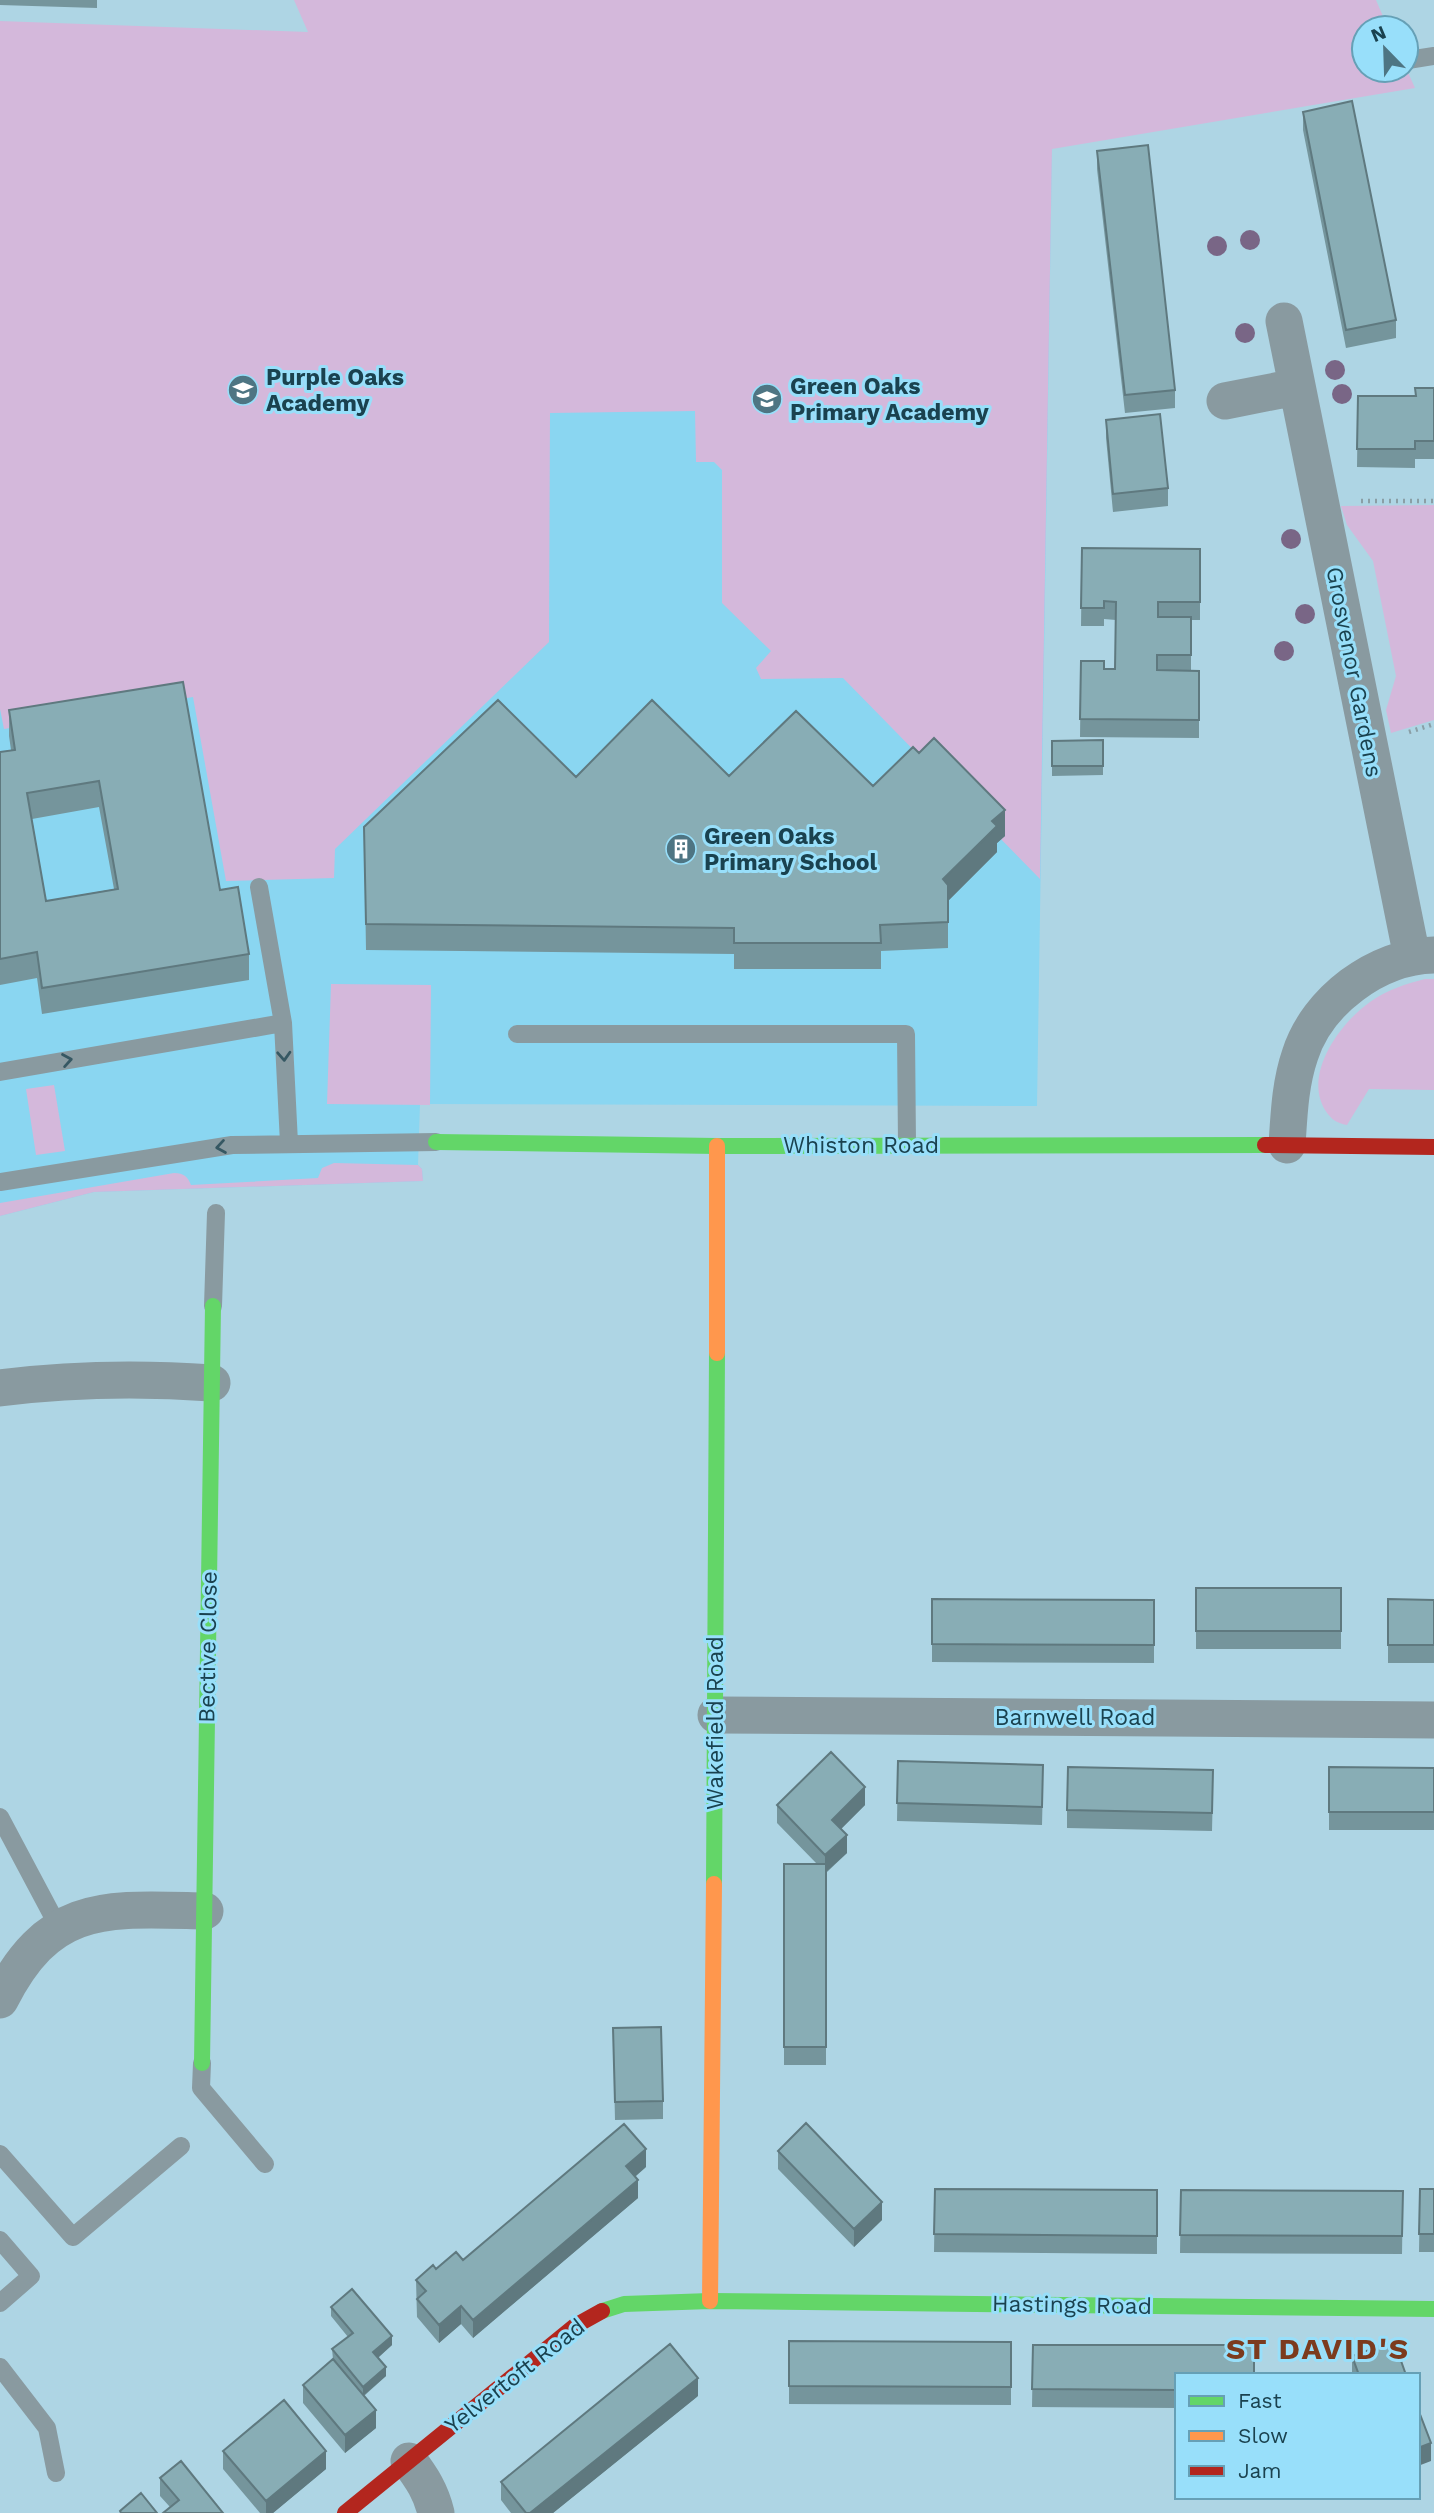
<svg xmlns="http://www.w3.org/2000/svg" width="1434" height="2513" font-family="'Work Sans',sans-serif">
  <rect width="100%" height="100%" fill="#aed5e4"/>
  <path fill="#8ad6f1" d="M0,21L1052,148L1037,1106L420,1104L418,1165L422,1169L423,1181L94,1192L0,1216Z"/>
  <path fill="#d4b8db" d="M294,0H1376L1388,28H1364V70H1406V68L1415,88L1052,149L1040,879L843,678L761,679L756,668L771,651L722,603V470L714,462H696L695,411L550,413L549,642L335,849L334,878L226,881L193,697L4,729L0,709V21L308,32Z
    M1434,505V720L1391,733L1386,710L1396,676L1373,561L1347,525L1341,506Z
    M1425,979H1434V1090L1369,1089L1347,1125C1336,1123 1331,1119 1325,1110C1303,1074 1340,1023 1370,1002C1387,990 1405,984 1425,979Z
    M331,984L431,985L430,1105L327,1104Z
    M54,1085L65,1151L36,1155L26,1089Z
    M334,1163L418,1165L422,1169L423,1181L94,1192L0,1216V1203L174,1173C184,1173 188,1177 191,1185L318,1178L322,1168Z"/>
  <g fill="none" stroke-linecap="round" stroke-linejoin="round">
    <path stroke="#8a9fa6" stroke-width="4.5" stroke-dasharray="2 5" stroke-linecap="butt" d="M1361,501H1434
      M1409,732L1434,724"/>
    <path stroke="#899aa0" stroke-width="18" d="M1408,60L1434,56
      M259,887L283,1023
      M517,1034H906L907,1145
      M0,1072L283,1023L289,1143
      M0,1182L232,1145L436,1142
      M213,1306L216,1213
      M0,1817L59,1928
      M202,2063L201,2088L265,2164
      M0,2154L73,2237L181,2146
      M0,2240L31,2276L0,2303
      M0,2367L47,2428L56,2473"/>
    <path stroke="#899aa0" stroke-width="37" d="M1284,321L1412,957
      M1225,401L1296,387
      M1287,1145C1289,1115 1290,1084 1300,1055C1317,1001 1377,956 1434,955
      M0,1388C71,1379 140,1378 212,1383
      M716,1715L1434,1720
      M0,2000C50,1901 106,1909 205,1911
      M409,2461C422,2478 431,2492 436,2513"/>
    <path stroke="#63d668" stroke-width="16" d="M436,1142L717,1146L1265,1145
      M714,1884L717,1353
      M202,2063L213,1306
      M602,2311L624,2304L710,2301L1434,2309"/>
    <path stroke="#ff974d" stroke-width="16" d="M717,1353V1146
      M710,2301L714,1884"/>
    <path stroke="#b3261e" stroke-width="16" d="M1265,1145L1434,1147
      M345,2513L575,2326L602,2311"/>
  </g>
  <g fill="#796686">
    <circle cx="1250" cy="240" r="10"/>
    <circle cx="1217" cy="246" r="10"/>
    <circle cx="1245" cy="333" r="10"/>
    <circle cx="1335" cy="370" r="10"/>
    <circle cx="1342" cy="394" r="10"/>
    <circle cx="1291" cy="539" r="10"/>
    <circle cx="1305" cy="614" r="10"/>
    <circle cx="1284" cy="651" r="10"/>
  </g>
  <path fill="#75959c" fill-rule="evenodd" d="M0,0H97V8L0,5Z
    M1303,112L1396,320V338L1346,348L1303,130Z
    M1097,151L1175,390V408L1125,413L1097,169Z
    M1434,388V459H1415V468L1357,467L1358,396H1415Z
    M1106,420L1168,488V506L1113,512L1106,438Z
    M1082,548L1200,549V620H1191V671H1199V738L1080,737L1081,661L1104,669H1115L1116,620L1104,619V626H1081Z
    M183,682L220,890L249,954V980L42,1014L37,978L0,985V752L11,750L9,736V710ZM99,807L114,889L46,901L32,819Z
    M1103,740V775L1052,776V741Z
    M576,777L873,786L1005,836L997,843V852L948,901V948L881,951V969H734V954L366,950L364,827Z
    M1196,1588H1341V1649H1196Z
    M932,1599L1154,1600V1663L932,1662Z
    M1388,1599L1434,1600V1663H1388Z
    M898,1761L1043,1783L1042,1825L897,1821Z
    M1329,1767L1434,1768V1830H1329Z
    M1213,1788L1212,1831L1067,1828V1810Z
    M777,1805H865L841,1829L847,1853L826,1873V2065H784V1864H817L777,1823Z
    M613,2028L663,2101V2119L615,2120Z
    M778,2151L882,2220L854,2247L778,2169Z
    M646,2167L635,2177L638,2198L473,2338L461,2324L439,2343L417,2317L416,2280L436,2269L463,2260Z
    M935,2189L1157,2190V2254L934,2252Z
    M1420,2189H1434V2252H1419Z
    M1181,2190L1403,2191L1402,2254L1180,2253Z
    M331,2307L392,2345L378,2358L386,2376L364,2396L376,2428L345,2453L303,2403V2385L333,2359L332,2349L348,2337L331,2316Z
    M789,2341L1011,2342V2405L789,2404Z
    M1033,2345L1177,2375V2408L1032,2407Z
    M1352,2356L1406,2375H1352Z
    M698,2396L553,2513H511L501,2500V2482Z
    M223,2451L326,2469L273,2513H260L223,2469Z
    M160,2478L223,2513L170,2507L160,2496Z"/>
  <path fill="#5f797f" d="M1005,810V836L997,843V852L943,906V879L992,821Z
    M865,1787V1805L832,1838V1820Z
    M847,1835V1853L825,1873V1855Z
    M646,2149V2167L626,2184V2166Z
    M638,2180V2198L473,2338V2320Z
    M882,2202V2220L854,2247V2229Z
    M461,2306V2324L439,2343V2325Z
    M392,2336V2345L373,2362V2352Z
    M386,2367V2376L363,2396V2387Z
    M698,2378V2396L553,2513H530Z
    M376,2410V2428L345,2453V2435Z
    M1431,2443V2461L1418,2466V2448Z
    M326,2451V2469L273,2513H266V2501Z"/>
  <path fill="#88adb5" stroke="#5f797f" stroke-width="2" fill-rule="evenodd" d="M1352,101L1396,320L1346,330L1303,112Z
    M1148,145L1175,390L1125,395L1097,151Z
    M1415,388H1434V441H1415V449H1357L1358,396H1416Z
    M1160,414L1168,488L1113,494L1106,420Z
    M1082,548L1200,549V602H1158V617H1191V655H1157V670L1199,671V720L1080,719L1081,661H1104V669H1115L1116,602L1104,601V608H1081Z
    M183,682L220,890L238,887L249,954L42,988L37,952L0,959V752L15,750L9,710ZM99,781L118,889L46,901L27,793Z
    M498,700L576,777L652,700L729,776L796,711L873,786L913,747L919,753L934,738L1005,810L992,821L997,826L943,879L948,885V922L880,925L881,943H734V928L366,924L364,827Z
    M1103,740V766H1052V741Z
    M1196,1588H1341V1631H1196Z
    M932,1599L1154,1600V1645L932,1644Z
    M1388,1599L1434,1600V1645H1388Z
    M831,1752L865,1787L832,1820L847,1835L825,1855L777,1805Z
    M898,1761L1043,1765L1042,1807L897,1803Z
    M1068,1767L1213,1770L1212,1813L1067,1810Z
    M1329,1767L1434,1768V1812H1329Z
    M784,1864H826V2047H784Z
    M661,2027L663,2101L615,2102L613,2028Z
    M806,2123L882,2202L854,2229L778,2151Z
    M624,2124L646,2149L626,2166L638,2180L473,2320L461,2306L439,2325L417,2299L426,2291L416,2280L433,2265L436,2269L456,2252L463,2260Z
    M935,2189L1157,2190V2236L934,2234Z
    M1420,2189H1434V2234H1419Z
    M1181,2190L1403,2191L1402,2236L1180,2235Z
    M352,2289L392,2336L373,2352L386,2367L363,2387L332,2349L353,2333L331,2307Z
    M789,2341L1011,2342V2387L789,2386Z
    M1394,2341L1406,2375H1359L1352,2356Z
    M670,2344L698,2378L530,2513H526L501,2482Z
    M1033,2345H1254V2375H1177V2390L1032,2389Z
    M333,2359L376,2410L345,2435L303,2385Z
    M284,2400L326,2451L266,2501L223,2451Z
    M1418,2409L1431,2443L1418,2448Z
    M181,2461L223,2513H163L179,2500L160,2478Z
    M141,2493L157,2513H121L120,2511Z"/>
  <defs><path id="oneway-chevron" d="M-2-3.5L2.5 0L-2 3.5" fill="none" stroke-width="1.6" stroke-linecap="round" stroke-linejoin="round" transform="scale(1.75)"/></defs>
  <g stroke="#365863">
    <use href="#oneway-chevron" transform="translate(284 1056) rotate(87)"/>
    <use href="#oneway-chevron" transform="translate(67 1060) rotate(-10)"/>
    <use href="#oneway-chevron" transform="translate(221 1147) rotate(171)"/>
  </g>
  <defs>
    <g id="school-disc" transform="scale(1.575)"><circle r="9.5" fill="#4e7583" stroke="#98dffa"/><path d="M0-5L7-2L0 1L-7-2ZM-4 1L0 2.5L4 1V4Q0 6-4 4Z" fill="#fff"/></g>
    <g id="building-disc" transform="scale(1.575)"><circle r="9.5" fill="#4e7583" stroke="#98dffa"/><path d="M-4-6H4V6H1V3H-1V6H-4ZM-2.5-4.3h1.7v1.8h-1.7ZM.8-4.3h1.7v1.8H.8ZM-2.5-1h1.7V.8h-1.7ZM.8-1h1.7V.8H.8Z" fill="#fff"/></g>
  </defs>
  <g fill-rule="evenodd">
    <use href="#school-disc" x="243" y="390"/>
    <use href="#school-disc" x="767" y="399"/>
    <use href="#building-disc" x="681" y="849"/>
  </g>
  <g text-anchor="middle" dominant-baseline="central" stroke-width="6" stroke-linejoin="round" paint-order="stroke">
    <g font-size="23" font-weight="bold" fill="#1a424f" stroke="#98dffa" text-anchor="start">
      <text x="266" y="377">Purple Oaks<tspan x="266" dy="26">Academy</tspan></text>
      <text x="790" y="386">Green Oaks<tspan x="790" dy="26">Primary Academy</tspan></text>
      <text x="704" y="836">Green Oaks<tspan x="704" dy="26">Primary School</tspan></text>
    </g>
    <g font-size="23" fill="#1a424f" stroke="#98dffa">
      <text transform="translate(1354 672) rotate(79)">Grosvenor Gardens</text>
      <text x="861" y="1145">Whiston Road</text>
      <text transform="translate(208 1647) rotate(-89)">Bective Close</text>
      <text x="1075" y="1717">Barnwell Road</text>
      <text transform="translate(715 1723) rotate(-90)">Wakefield Road</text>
      <text transform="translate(1072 2305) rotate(1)">Hastings Road</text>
      <text transform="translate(515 2376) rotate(-38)">Yelvertoft Road</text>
    </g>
    <g font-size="30" font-weight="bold" letter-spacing="2" fill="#7c3b1e" stroke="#98dffa">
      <text x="1318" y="2348">ST DAVID'S</text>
    </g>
  </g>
  <rect x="1175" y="2373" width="245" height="126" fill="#98dffa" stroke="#66a0b6" stroke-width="2"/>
  <rect x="1189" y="2396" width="35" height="10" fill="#63d668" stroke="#66a0b6" stroke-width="2"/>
  <text x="1238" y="2408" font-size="21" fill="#1a424f">Fast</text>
  <rect x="1189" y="2431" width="35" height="10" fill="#ff974d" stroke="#66a0b6" stroke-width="2"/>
  <text x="1238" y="2443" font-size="21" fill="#1a424f">Slow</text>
  <rect x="1189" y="2466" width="35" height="10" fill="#b3261e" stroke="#66a0b6" stroke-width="2"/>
  <text x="1238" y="2478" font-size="21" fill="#1a424f">Jam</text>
  <g transform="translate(1385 49) rotate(337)"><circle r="33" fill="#98dffa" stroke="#66a0b6" stroke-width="2"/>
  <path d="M0-5L12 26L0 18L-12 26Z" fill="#4e7583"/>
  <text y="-10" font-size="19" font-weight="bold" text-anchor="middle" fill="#1a424f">N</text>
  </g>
</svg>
